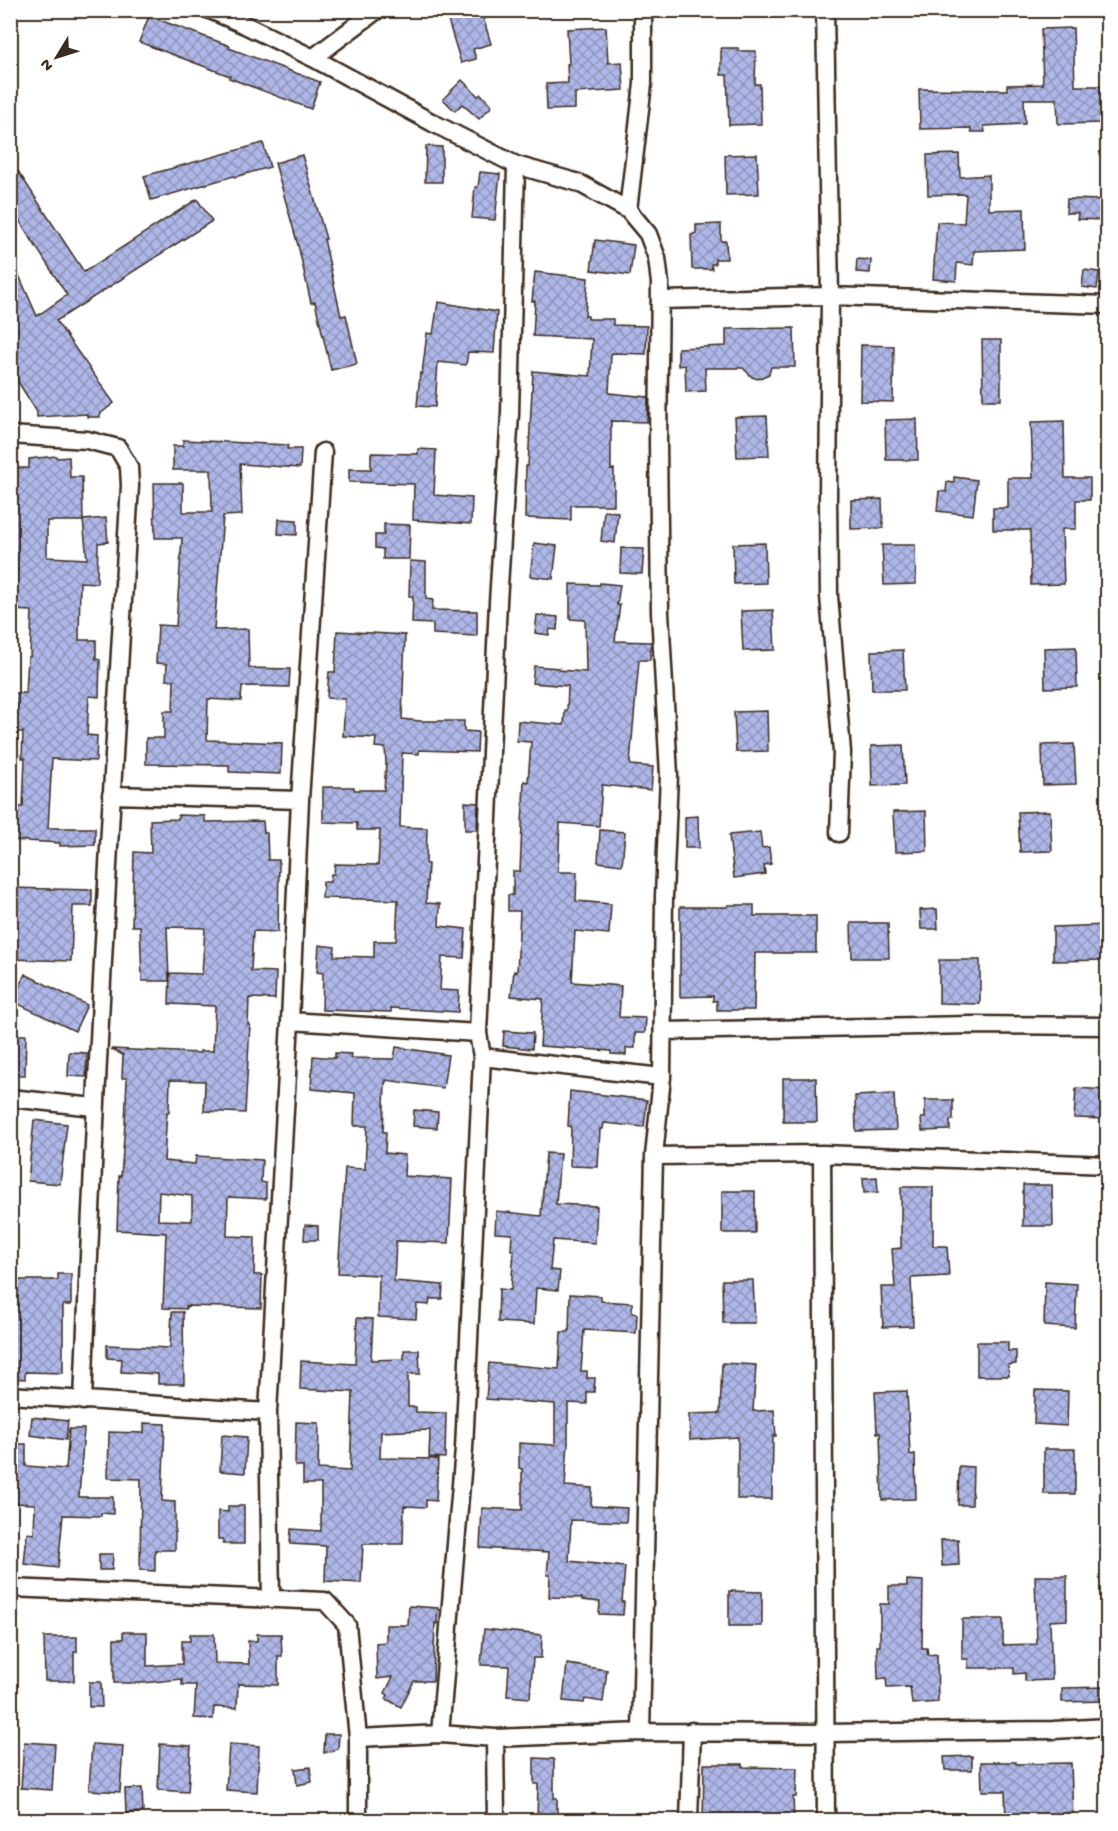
<svg xmlns="http://www.w3.org/2000/svg" width="1118" height="1831" font-family="'Gochi Hand',sans-serif">
  <defs>
    <pattern id="building-cross-hatch" width="8" height="8" patternUnits="userSpaceOnUse" patternTransform="scale(1.5)"><rect width="8" height="8" fill="#aeb7e8"/><path d="M0 0l8 8M0 8l8-8" fill="none" stroke="#8f95bb"/></pattern>
  </defs>
  <rect width="100%" height="100%" fill="#fff"/>
  <filter id="ink" filterUnits="userSpaceOnUse"><feTurbulence type="fractalNoise" baseFrequency=".0167" numOctaves="2"/><feDisplacementMap in="SourceGraphic" scale="12" xChannelSelector="R" yChannelSelector="G"/><feConvolveMatrix kernelMatrix="1 2 1 2 8 2 1 2 1" color-interpolation-filters="sRGB"/></filter>
  <g filter="url(#ink)">
    <path fill="url(#building-cross-hatch)" stroke="#3b2a1e" stroke-width="1.5" fill-rule="evenodd" d="M445,10H481L491,44L473,49L476,59L461,63Z
      M149,16L230,46L229,48L320,82L311,109L229,78L230,76L139,42Z
      M606,27L608,63L622,62L624,90L575,93V109L547,110L546,84L568,83L567,64H569L567,29Z
      M1073,28L1075,86H1107V123L1058,124L1057,99H1024L1025,124L984,126L985,132H971V128L920,129L919,89L1007,90V85L1043,84L1041,29Z
      M721,48H738V51H756L755,84H760L761,124L729,125L727,75H721Z
      M462,80L478,96L481,94L492,106L479,119L462,104L455,111L443,99Z
      M263,143L270,167L235,177L234,176L151,200L144,176Z
      M426,146L442,147V182H425Z
      M757,154L759,194L726,195L725,155Z
      M959,154L960,177L989,175V210L1024,209L1025,249L974,251L973,265L957,263L956,281L933,279L937,222L964,223L966,194L928,195L927,155Z
      M302,155L326,239H324L341,316L346,315L357,364L331,370L315,302L311,303L299,249L275,163Z
      M10,159L84,272L197,199L212,221L56,321L114,403L100,414V417H87V414L37,417V412L10,369V255L37,316L67,295L10,206Z
      M480,172L500,174L495,220L472,218L475,187H478Z
      M1067,199L1103,200L1102,220L1077,219L1078,213H1066Z
      M721,224V241H726L727,259H715V264H711L712,269H692L691,235L696,233V225Z
      M595,240L634,245L630,275L591,270Z
      M857,259L871,260L870,273L856,272Z
      M1084,270L1099,272L1097,289L1082,287Z
      M535,272L588,278L585,316H588V319H613V325L647,326L646,354L613,353L611,354L609,393L648,397L647,422L611,421V470L614,469V505H571V520L525,518L526,466H528L533,371L590,376L592,339L533,336L535,301H532Z
      M438,302L497,312L494,353L468,352L466,365L438,362L435,407L417,406L420,373L422,374L427,333L433,334Z
      M794,328L795,367H771L769,374L758,379L752,377L743,368H705L706,391L686,392L685,365L678,366V348L726,346V329Z
      M982,340H1001V400H983Z
      M861,345L894,346L893,402L860,401Z
      M767,416L769,456L737,457L735,417Z
      M917,419L918,460H886L885,420Z
      M1064,421L1065,478H1090V500H1076V529H1062L1064,584L1031,585L1030,530H993V508H1008V478H1033L1031,422Z
      M183,440L288,445L287,449H301L300,468L240,464L242,515L223,516L214,630L248,629L249,668L290,669L289,687L242,686L241,701L208,699L207,739L208,740L282,743L281,774L229,772V765L146,764V738H164V711H173L174,680H166L167,664L156,663L158,625L176,626L182,538H155L154,483H183V512H212L211,470H173V446H183Z
      M418,449L436,450L434,495L472,498L471,524L413,520L414,484L349,482V469H371V453L418,454Z
      M56,456L57,458L69,457L70,477H82L83,521H47V557L87,559L83,520L106,518L108,542L98,543L97,583L80,582L79,640H96V659L100,660L99,697L89,696L87,735L97,736L96,761L52,759L48,828H95V845L60,846V843L10,840V807H23L25,758H22L23,732H10V693H26L28,657H30L32,611L10,610L14,536L13,502H10V468H29V459Z
      M954,477L977,480L973,515L937,511L939,491L946,492L947,482L954,483Z
      M882,499L883,528L851,529V500Z
      M604,511L618,512L615,543L601,541Z
      M279,519L297,520V535L278,534Z
      M384,524L410,525L409,559H383V549L375,548V535H384Z
      M534,543L557,546L553,579L530,576Z
      M765,543L766,583L734,584L733,544Z
      M882,545H915L916,584L884,585Z
      M621,548L644,549L642,574L620,573Z
      M410,561L426,562V599L433,600L432,610L477,611V636L433,634V624L412,623L413,596H409Z
      M600,583L620,585L617,605H620L615,641L651,642L650,660H639L630,762L631,765L653,767L651,790L602,785L599,826L560,823L558,872H577L576,901L611,904L609,934L575,931L572,982L621,986L619,1017L646,1018L645,1033H635V1048H626V1055L611,1054V1051L540,1046L543,999L511,996L514,971L517,972L520,911H508V895H513V871H520L524,781L528,782L531,742L517,741L518,721L564,725L565,711H567L568,686L532,683L534,666L559,668L558,670L586,672L585,620L570,619V584L600,585Z
      M773,610L775,650L743,651L741,611Z
      M537,615L558,617L557,630L550,629L549,635L535,633Z
      M337,631L405,635L402,719L420,721H464V731L478,732L477,752L419,750V754L402,753L400,827L427,828L426,864H428L426,903L440,904L439,926L466,929L464,958L442,957L440,990L459,991L458,1012L391,1008V1012L322,1010L323,973L317,972L319,945L335,947L334,956L374,957V941H396L398,900L322,898L323,882H330L331,874H334L335,864L378,865L380,830H357V823L323,822V787H354V790H384L386,763L385,748L375,747L376,738L343,736L345,699L327,698L329,672H335Z
      M1076,647L1077,687L1045,688L1044,648Z
      M903,650L905,690H872L871,651Z
      M767,711L768,751L736,752L734,712Z
      M1074,744L1076,784L1043,785L1042,745Z
      M903,745L905,785L872,786L871,746Z
      M465,802L478,803L477,830H465Z
      M926,811L927,851L895,852L893,812Z
      M1050,811L1052,851L1020,852L1018,812Z
      M178,815L205,816V822L263,821L264,833H267L268,860H279L278,932L253,931L251,971L276,972L275,999L249,998L248,1025H250L245,1113L204,1111L205,1081L170,1080L169,1112H167L165,1143L164,1161L195,1164L196,1156L262,1160L261,1182L266,1183V1199L228,1197L227,1236L255,1237L254,1275H262L261,1308L186,1306V1309L163,1308L166,1233L117,1230L119,1176H121L125,1124L127,1078H122L123,1055L111,1049L200,1053V1051H213L215,1006L169,1004L170,973L202,974L205,928L167,927L169,981H142L140,926H132L134,852L151,853L150,820L178,819ZM159,1192L192,1196V1221L158,1220Z
      M698,816L699,848H685V817Z
      M600,830L625,832L622,865L598,862Z
      M760,832L762,848L769,847L771,864L764,865L765,874L734,878L729,835Z
      M10,888L92,890V906H73L71,961L10,959Z
      M728,905H754V916H816V953H755L754,1010H717V1001H713V996L680,997V907H728Z
      M937,909L938,929H921L920,910Z
      M851,923H888L889,958H852Z
      M1107,925V960L1053,961V927Z
      M939,960H980V1004L939,1003Z
      M25,974L87,1005L75,1031L12,1001Z
      M504,1031L533,1033L532,1049L503,1046Z
      M11,1035H26L25,1075H10Z
      M396,1047L448,1055L443,1088L386,1080V1083H385L383,1132H386L385,1153L405,1155L404,1176L452,1179L449,1243L396,1241L394,1281L443,1285L442,1299H430L429,1305L417,1304L416,1319L378,1317L379,1275L338,1273L345,1168L365,1169L367,1126H354L355,1093L311,1089L313,1056L335,1058V1053L351,1054L350,1058L394,1059Z
      M69,1052L87,1053L86,1077L68,1076Z
      M783,1078H816L817,1122H783Z
      M1076,1088L1107,1090V1119L1074,1118Z
      M570,1091L647,1100L644,1127L604,1123L603,1129H600L598,1167L570,1166L571,1126H568Z
      M894,1094L896,1130L856,1131L855,1096Z
      M925,1100H953V1120H950V1130L922,1131L921,1118H925Z
      M414,1110L438,1112L437,1128L413,1126Z
      M34,1120L67,1124L60,1184L28,1181Z
      M546,1153L560,1154L556,1204L597,1206L595,1243L553,1240L550,1270L560,1271L558,1290L536,1288L534,1324L498,1322L499,1289L511,1290L514,1250H511L512,1234L495,1233L496,1211L541,1216Z
      M877,1177L878,1192L864,1193L863,1178Z
      M1023,1185H1052L1053,1226H1023Z
      M901,1187H933V1246H947L949,1276L911,1278L913,1326L883,1327L881,1287H895L892,1249L901,1248Z
      M722,1191H755V1233H722Z
      M305,1225L318,1226V1240H304Z
      M58,1274H71V1305H63V1373L25,1372V1379L10,1378V1280H58Z
      M722,1280H753L755,1323H723Z
      M1045,1282L1077,1284L1075,1328L1044,1326Z
      M570,1294L601,1296V1301L632,1303V1313L637,1314L636,1333L584,1330L581,1371H587V1378H595L594,1392H587V1404L568,1403V1443L565,1486L592,1488L591,1506L627,1508L626,1522L571,1520L569,1561L625,1567L622,1602H624L623,1615L599,1614L600,1602L582,1600V1598L549,1597L550,1575H547L549,1552L480,1548L482,1508L522,1510V1469L519,1468V1443L555,1445V1404L486,1399L489,1363L559,1369L561,1332H569Z
      M172,1312H183L184,1384H158V1374L121,1372L122,1359L107,1358V1345L170,1348Z
      M357,1318L373,1319L371,1360L404,1359V1350H419L420,1374H408V1407H416V1412L446,1413L445,1458L429,1457L430,1430L381,1432L380,1458L438,1459L436,1501L426,1500V1507L404,1506L403,1544H363L361,1583L325,1581L326,1546L290,1544L291,1529L321,1531V1484H303V1466H295L296,1422L319,1423L318,1469L350,1471L353,1392L300,1389L301,1361L355,1364Z
      M977,1342H1008V1351H1016V1364L1008,1365L1009,1376H977Z
      M722,1363L756,1365L753,1411L774,1410L776,1436H773L772,1499H737L738,1437L690,1440L689,1414L720,1413Z
      M1035,1390L1068,1391L1067,1426L1034,1424Z
      M907,1391L910,1455L915,1454L916,1499L882,1500L880,1433H877L875,1392Z
      M32,1417L68,1421L66,1440L30,1435Z
      M144,1423L165,1424L162,1501L175,1502V1550H155V1571L140,1570L141,1479L108,1478L109,1432L144,1433Z
      M69,1429H84L79,1497H113V1514L101,1513V1516L63,1515L58,1568L24,1564L27,1533L34,1534L35,1504L10,1503V1444H26V1466L66,1469Z
      M222,1435L247,1437L245,1473L220,1471Z
      M1044,1449H1075V1494H1044Z
      M959,1466L973,1467L972,1505H958Z
      M228,1506H244V1544H223V1539H218V1511L228,1512Z
      M958,1539L959,1565L942,1566L941,1540Z
      M99,1554H113L112,1570H99Z
      M1035,1576H1067V1620L1050,1621L1052,1680L1025,1681V1673L1014,1674V1668H968V1659H962V1619H1003V1645L1037,1644Z
      M907,1580L923,1581L922,1648H927L928,1655L937,1654L938,1702L912,1704L910,1687L887,1688L886,1678L878,1679L877,1646H880V1604H889V1586H907Z
      M729,1591L762,1592V1626H729Z
      M409,1606L438,1608L437,1624L435,1623L433,1681H414L401,1707L386,1699L388,1695L385,1693L393,1677L377,1679L376,1643L386,1642V1625H408Z
      M484,1629L542,1635L541,1658H533L530,1698L507,1696L509,1666L481,1665Z
      M123,1632H147V1666L182,1664V1641H190V1634H214L215,1663L249,1664L248,1641H257V1634H281L282,1656H278V1685L238,1684L237,1708L214,1707L213,1719L194,1718L196,1685H182V1679L143,1683H114V1639H123Z
      M44,1637H77V1652H74V1681H45Z
      M567,1664L607,1670L603,1702L585,1699L584,1703L563,1701Z
      M89,1682H101L102,1707H89Z
      M1107,1687V1701L1062,1702V1688Z
      M325,1734H339L338,1749L324,1753Z
      M24,1742L55,1744L52,1790L21,1788Z
      M92,1744L123,1746L120,1792L89,1790Z
      M160,1744L191,1746L188,1792L158,1790Z
      M229,1744L259,1746L257,1792L226,1790Z
      M972,1756V1770H945L944,1757Z
      M534,1758L554,1759V1798H557V1821H537L538,1784H534Z
      M981,1762H1016V1764L1071,1763L1073,1821H1006L1005,1791H982Z
      M704,1764H743V1767L797,1768L796,1797H793L794,1821H703Z
      M310,1767L312,1782L297,1785L295,1769Z
      M142,1788L143,1812L126,1813L125,1789Z"/>
    <g fill="none" stroke-linecap="round" stroke-linejoin="round">
      <g stroke="#3b2a1e" stroke-width="21">
        <path id="minor" d="M210,10L245,25L313,58L433,123L516,165L579,183L628,210L648,234L657,258L660,283L658,442L660,612L669,775L664,896L662,1077L654,1156L641,1732
          M825,10L830,296L828,496L829,596L842,752L839,833
          M313,58L377,10
          M628,210L643,84V10
          M660,300L830,296L1108,305
          M10,435L87,440L118,448L129,467L130,486C111,791 95,1096 83,1401
          M111,795L300,800
          M290,1021L478,1033
          M663,1031L971,1025L1108,1026
          M482,1057L662,1077
          M10,1098L94,1107
          M822,1154L826,1820
          M654,1156L822,1154L1108,1165
          M10,1395L268,1412
          M10,1588L325,1601L347,1625L358,1738V1820
          M271,1598L268,1412L290,1021L300,800L323,452
          M440,1734L464,1449L482,1057L478,1033L498,602L510,414L516,165
          M358,1738L440,1734L495,1738L641,1732L827,1733L1053,1730L1108,1727
          M495,1738L496,1820
          M689,1820L692,1731"/>
      </g>
      <use href="#minor" stroke="#fff" stroke-width="16"/>
    </g>
  </g>
  <rect width="1118" height="1831" fill="none" stroke="#fff" stroke-width="36"/>
  <rect x="18" y="18" width="1082" height="1795" fill="none" stroke="#3b2a1e" stroke-width="2" filter="url(#ink)"/>
  <g transform="translate(57 57) rotate(232)" stroke="#ffffff" stroke-width="4.5" paint-order="stroke">
  <path d="M0-4.5L10 22L0 15L-10 22Z" fill="#3b2a1e"/>
  <text y="-9" font-size="16" font-weight="bold" text-anchor="middle" fill="#3b2a1e">N</text>
  </g>
</svg>
